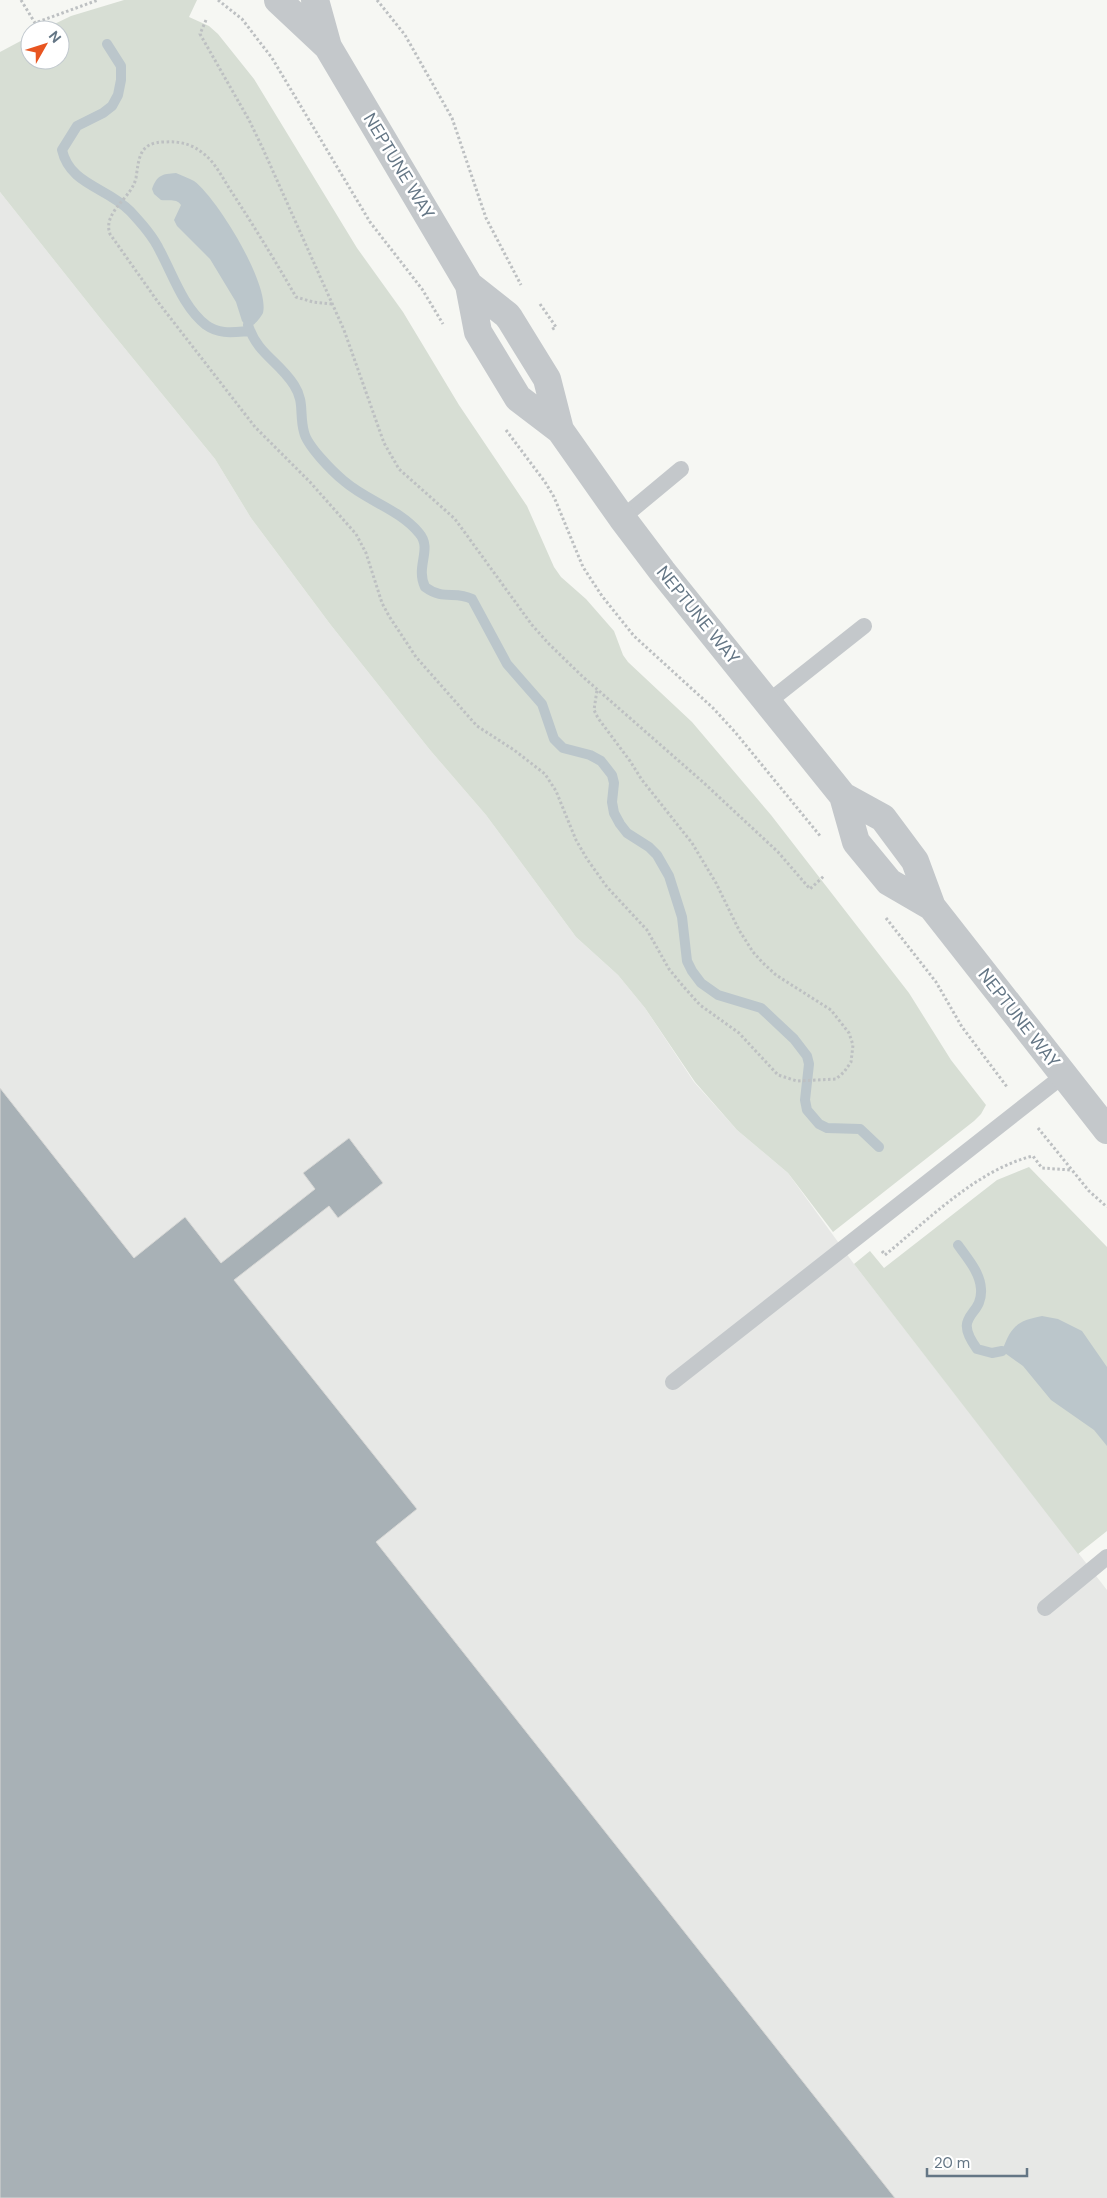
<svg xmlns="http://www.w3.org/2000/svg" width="1107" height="2198" font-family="'DM Sans',sans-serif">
  <rect width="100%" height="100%" fill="#f6f7f3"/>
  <path fill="#e7e8e6" d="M0,192L100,318L215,459L251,518L330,624L430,750L486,815L576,937L618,975L645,1008L694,1082L737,1130L788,1173L854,1264L1107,1590V2198H0Z"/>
  <path fill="#d7ded4" d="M124,0H197L189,17L209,26L218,34L254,79L357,248L403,312L459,405L527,506L554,567L561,577L586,599L614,631L623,655L628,662L692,722L771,815L909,993L951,1060L986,1105L981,1114L974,1121L833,1232L788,1173L737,1130L695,1082L645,1008L618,975L576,937L486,815L430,750L330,624L251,518L215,459L100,318L0,192V52L30,36V60H60V30H42L71,16Z
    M1029,1167L1107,1247V1531L1078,1554L854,1264L870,1251L884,1268L997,1180Z"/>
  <path fill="#bbc6cb" d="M176,173C182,176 189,178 194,181C217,198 270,284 263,313C261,317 257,322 253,325L246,326L242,321L236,302L210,259L177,226L174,220L181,205C177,198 168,201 161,200L154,194L152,189C157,175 162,174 176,173Z
    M1042,1316L1058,1319L1082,1331L1107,1367V1446L1094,1430L1051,1400L1023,1366L1002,1351C1011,1327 1016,1321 1042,1316Z"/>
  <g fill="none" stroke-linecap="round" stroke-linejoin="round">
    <path stroke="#bbc6cb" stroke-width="10" d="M107,44L121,66V80L118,95L112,106L103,113L77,126L62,150C70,185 107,187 130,211C141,223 153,236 160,251C173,275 183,307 206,325C220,335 234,332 250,331
      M248,325C258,355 278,360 294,385C305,402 299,414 304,432C307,446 333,472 344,481C367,501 399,509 419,533C433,549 415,566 425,587C444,601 455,590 472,599L507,664L542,704L554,739L563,748L590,755L601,761L612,775L614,783L612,802L614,813L620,824L627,833L649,847L657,855L669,876L682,917L687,961L692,971L701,983L718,995L761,1008L794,1039L807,1056L809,1064L805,1100L807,1110L819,1124L827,1128L860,1129L879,1147
      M958,1245C967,1258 980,1272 981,1289C983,1318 951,1313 977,1349L992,1353L1002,1351"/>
  </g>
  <path fill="#a8b1b6" stroke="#d8d8d6" d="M0,1088L134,1258L185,1217L221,1263L315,1189L303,1173L349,1138L383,1183L338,1218L329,1206L234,1280L417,1509L376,1542L895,2198H0Z"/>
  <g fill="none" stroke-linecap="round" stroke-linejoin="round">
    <path stroke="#bdc0c2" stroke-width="3" stroke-dasharray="2.5 2.5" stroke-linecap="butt" d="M21,0L35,23L98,0
      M218,0L242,19L272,58L370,222L422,289L443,324
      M377,0L405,35L452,118L486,218L521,285
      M206,20L200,34L249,120L263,149L344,330L384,443L399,469L455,519L532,625L549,644L582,676L704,783L778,852L810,889L824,876
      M332,304L313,302L296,297C276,262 255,228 233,194C224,181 216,163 204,154C192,144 180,141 165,142C139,142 139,158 136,178C132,198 102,212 110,234L158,302L255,427L310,482L356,534L366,553L382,603L389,616L416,657L477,726L514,750L545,774L556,791L576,840L587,859L607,887L647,930L669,969L683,986L700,1005L739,1033L778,1075L797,1081L836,1079L844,1072L851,1062L853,1045L849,1033L831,1010L776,975L763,963L753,952L739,930L716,883L692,843L642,780L630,761L598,718L594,710L597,690
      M540,304L556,327L551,330
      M506,430L545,482L554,497L583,567L602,596L634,636L713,708L735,732L821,837
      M886,918L936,982L962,1027L1007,1087
      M1038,1128L1089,1191L1107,1207
      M882,1251L885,1255C928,1220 978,1169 1033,1156L1042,1168L1071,1170"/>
    <path stroke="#c4c8cb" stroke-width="16" d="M622,518L681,469
      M768,702L864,626
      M673,1382L1064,1075
      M1045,1608L1107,1557"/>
    <path stroke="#c4c8cb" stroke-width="28" d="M278,0L327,46
      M315,0L328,47L469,285L478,332L518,398L560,430L622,518L662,571L843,796L883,818L915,861L932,907L1107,1130
      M469,285L507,315L510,319L547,379L560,430
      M843,796L856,842L889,882L932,907"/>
  </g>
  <g text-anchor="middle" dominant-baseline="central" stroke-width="5" stroke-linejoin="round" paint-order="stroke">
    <g font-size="18" fill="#647685" stroke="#fff">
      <text transform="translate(399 166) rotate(59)">NEPTUNE WAY</text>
      <text transform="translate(698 615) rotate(51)">NEPTUNE WAY</text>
      <text transform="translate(1019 1018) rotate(52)">NEPTUNE WAY</text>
    </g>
  </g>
  <g transform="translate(45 45) rotate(51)"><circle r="24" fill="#ffffff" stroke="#c1c8ce"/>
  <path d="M0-4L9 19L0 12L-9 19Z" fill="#e85521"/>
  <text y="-8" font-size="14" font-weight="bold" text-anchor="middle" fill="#647685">N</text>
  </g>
  <path d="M927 2168v8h100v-8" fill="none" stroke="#647685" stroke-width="2.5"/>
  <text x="934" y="2168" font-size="15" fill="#647685" stroke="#ffffff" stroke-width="4" paint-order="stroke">20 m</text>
</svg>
